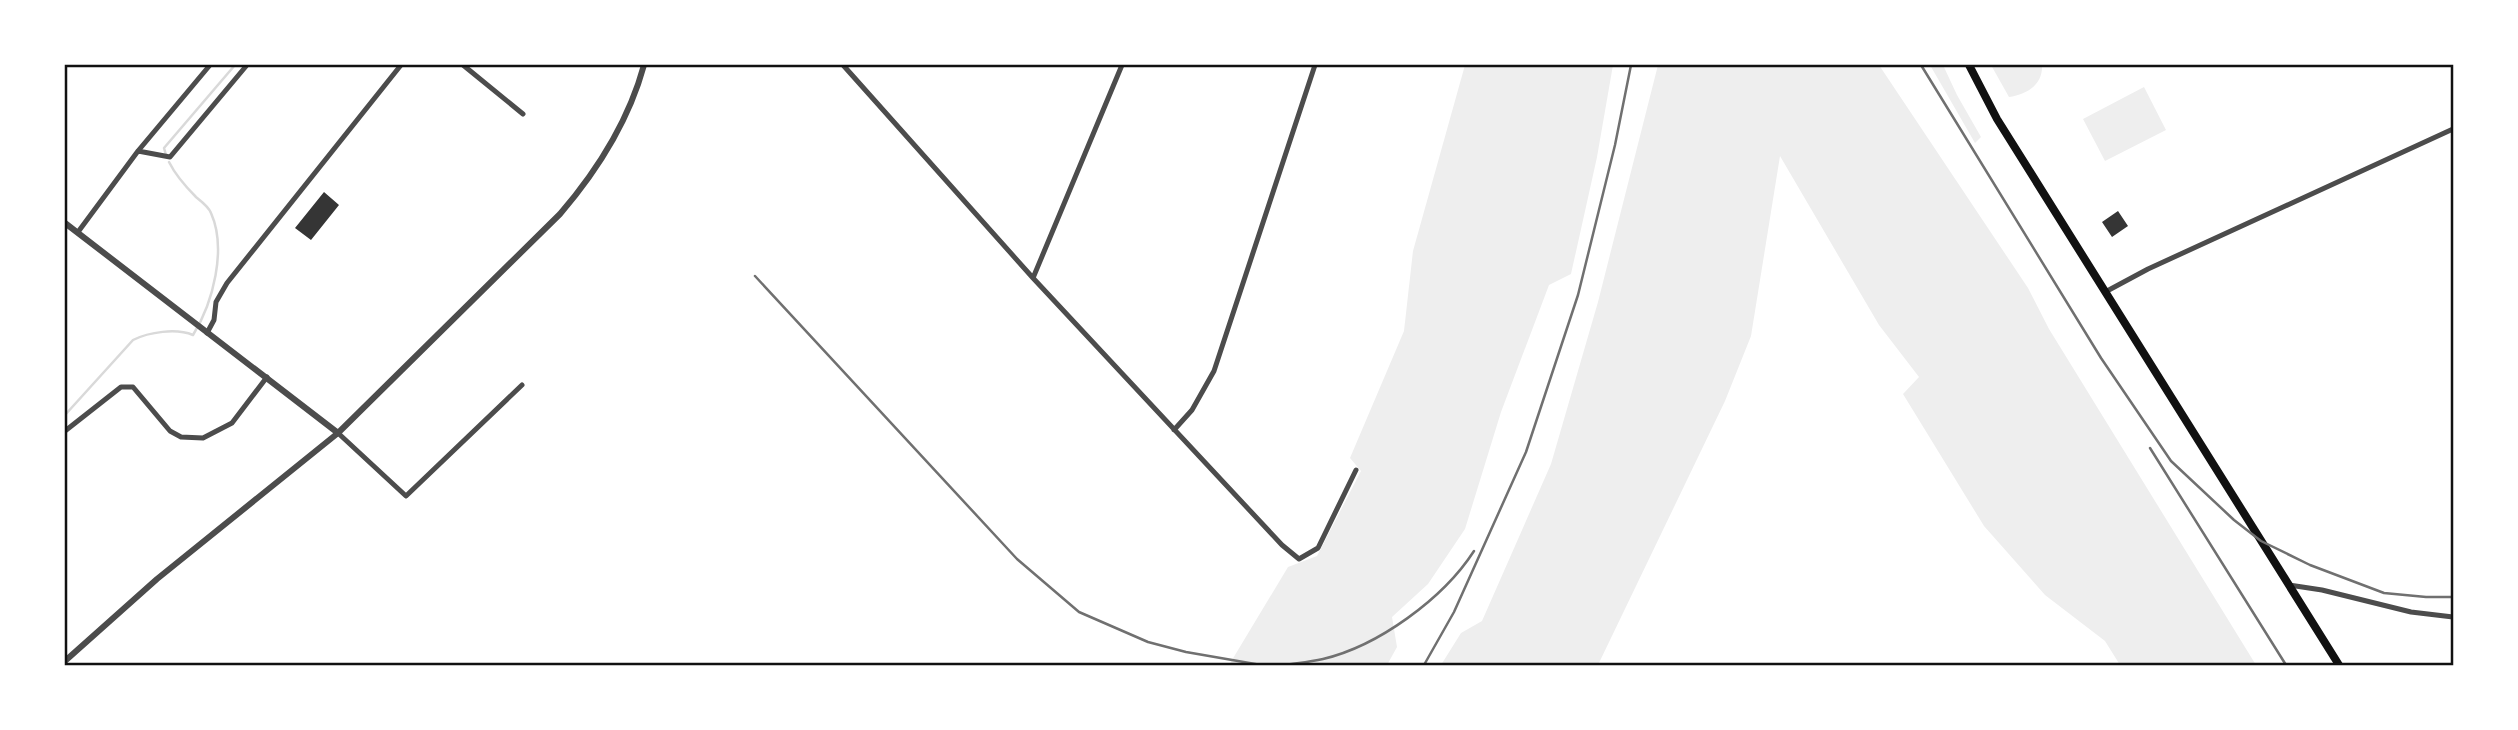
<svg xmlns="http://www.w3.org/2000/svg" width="2518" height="730" font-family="Roboto,sans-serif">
  <rect width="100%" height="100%" fill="#fff"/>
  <path fill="#eee" d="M1465,65H1613L1597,157L1571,274L1549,285L1501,412L1465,529L1428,584L1392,617L1397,647L1387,665H1229L1288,567L1317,556L1361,471L1350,458L1404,331L1413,251Z
    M1658,65H1879L2028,288L2049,329L2256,665H2120L2105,641L2045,595L1984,526L1903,394L1919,377L1879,325L1780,156L1751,336L1725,401L1598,665H1441L1461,633L1482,621L1551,464L1598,302Z
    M1930,65H1943L1957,95L1981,137L1975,143Z
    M1991,65H2042C2043,85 2027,94 2009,97Z
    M2144,87L2166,130L2105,161L2083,119Z"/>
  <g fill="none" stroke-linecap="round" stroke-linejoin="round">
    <path stroke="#d9d9d9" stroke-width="2.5" d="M166,155L164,148L235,65
      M65,415L133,340C149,332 176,328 193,335C213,303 227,249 211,213C209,207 201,201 196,197C185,186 176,176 169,162"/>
  </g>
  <path fill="#353535" d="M324,192L339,205L311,240L295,228Z
    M2118,211L2128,226L2112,237L2102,222Z"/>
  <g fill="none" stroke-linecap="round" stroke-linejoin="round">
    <path stroke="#4c4c4c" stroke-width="5" d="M463,65L523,114
      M843,65L1033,278L1282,545L1299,559L1318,548L1356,470
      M138,151L170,157L247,65
      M78,232L138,151L210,65
      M1033,278L1122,65
      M2107,291L2148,269L2453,129
      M207,333L214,320L216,302L227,283L401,65
      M1174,430L1192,410L1214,371L1315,65
      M65,431L121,387H133L170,431L181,437L203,438L232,423L267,377
      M338,433L406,496L522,385
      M2289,585L2322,590L2411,612L2453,617"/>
    <path stroke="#4c4c4c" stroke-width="6" d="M65,223L338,433
      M65,661L157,579L338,433L560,214C597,171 629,120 644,65"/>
    <path stroke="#111" stroke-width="8" d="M1969,65L1997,119L2339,665"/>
    <path stroke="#707070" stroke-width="2.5" d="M1921,65L2101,358L2171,461L2234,520L2261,541L2310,565L2384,593L2426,597H2453
      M755,276L1017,559L1079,612L1148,642L1186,652L1261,665
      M2150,448L2286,665
      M1285,665C1298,663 1310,662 1323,659C1378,646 1443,599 1474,551
      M1424,665L1454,612L1526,452L1578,295L1615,145L1631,65"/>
  </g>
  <rect width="2518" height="730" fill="none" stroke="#ffffff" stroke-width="133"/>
  <rect x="66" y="66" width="2386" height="598" fill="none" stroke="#111" stroke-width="2.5"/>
</svg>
